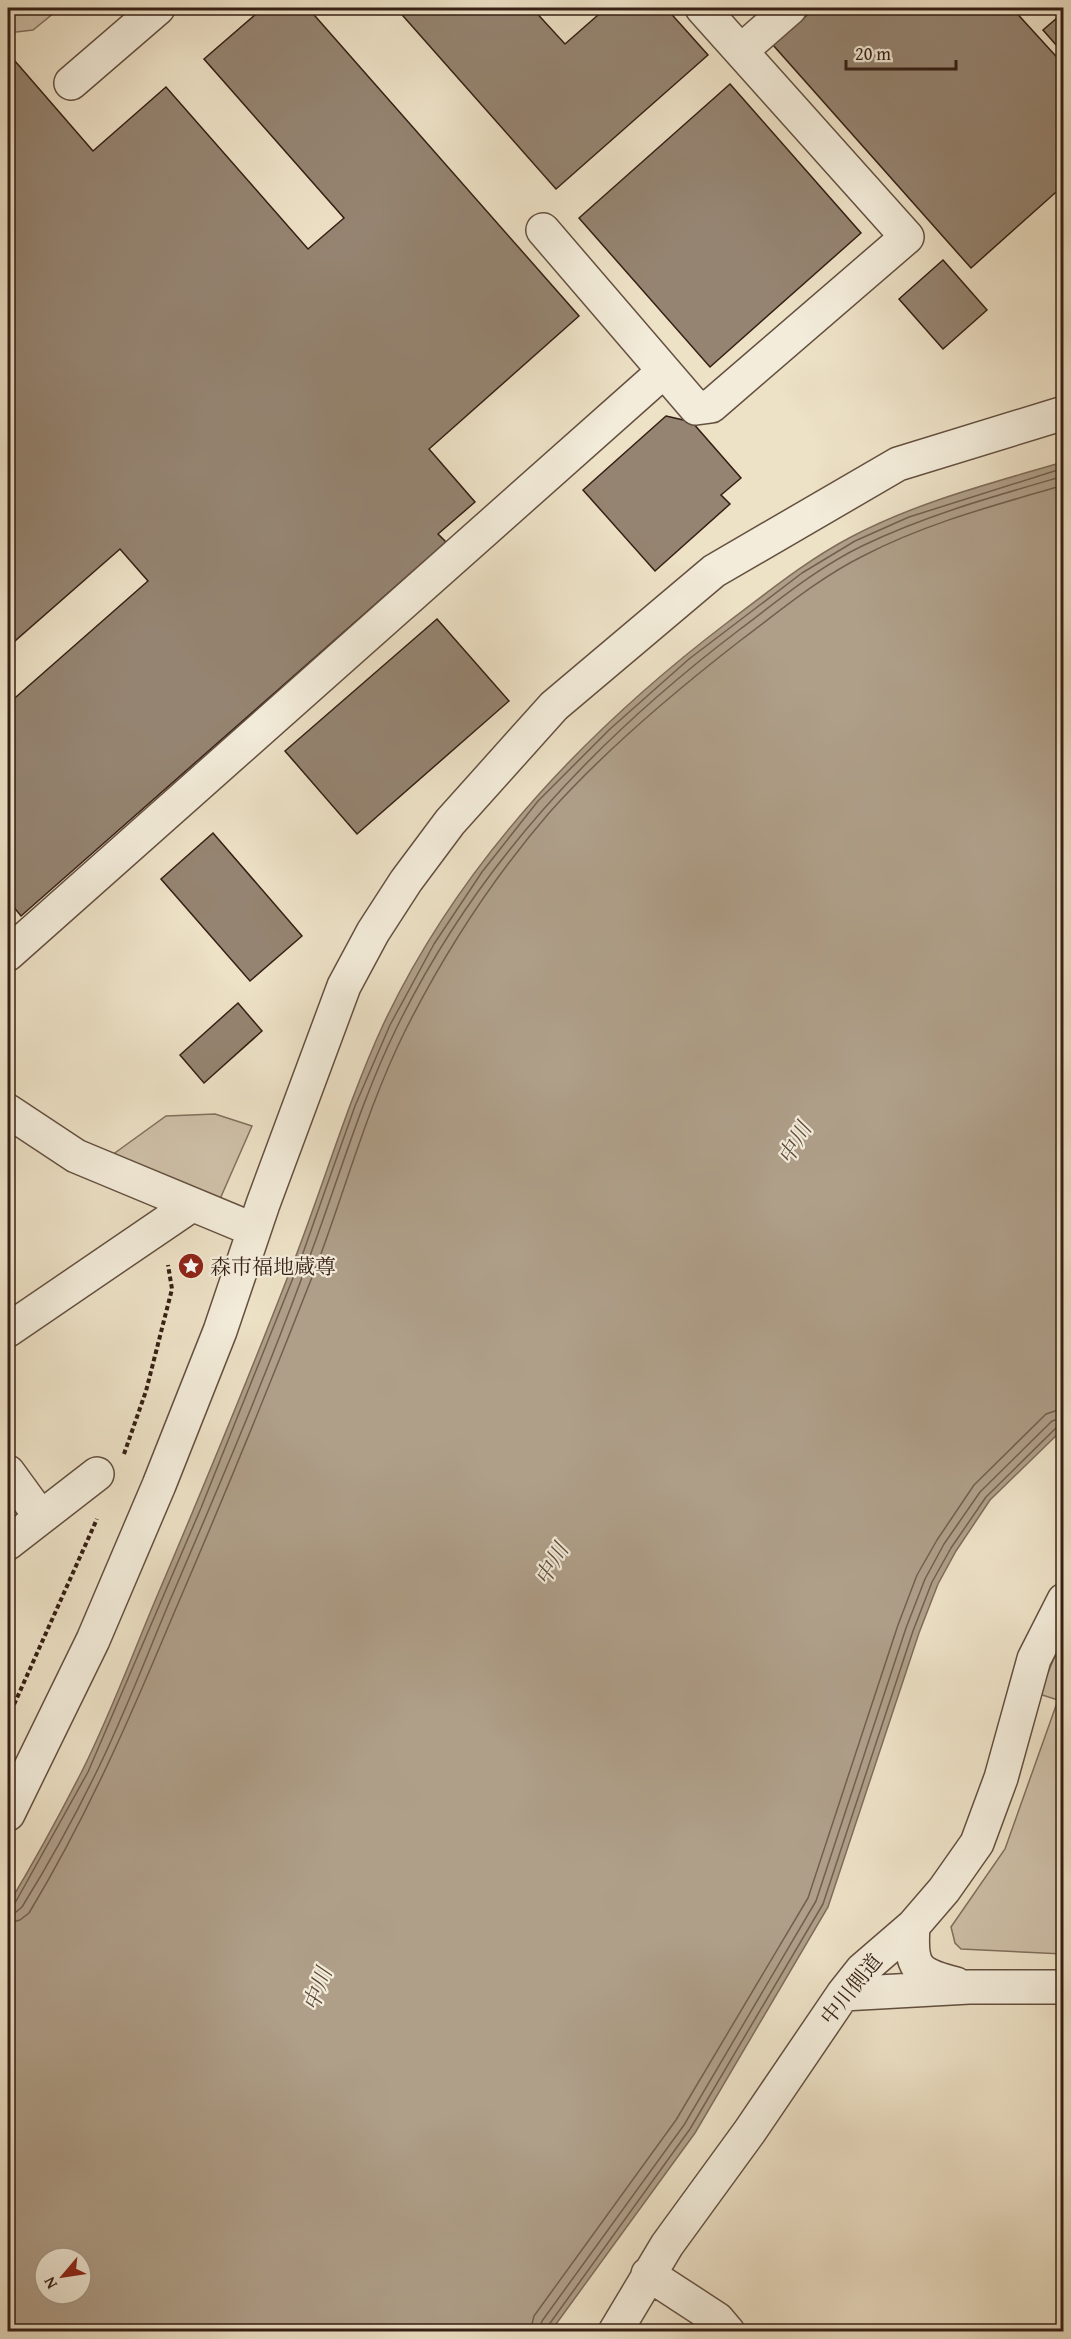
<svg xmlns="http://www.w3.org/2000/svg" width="1071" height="2339" font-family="'Gentium Book Plus','Noto Serif JP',serif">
  <rect width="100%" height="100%" fill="#ede1c6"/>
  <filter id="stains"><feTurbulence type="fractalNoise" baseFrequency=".00333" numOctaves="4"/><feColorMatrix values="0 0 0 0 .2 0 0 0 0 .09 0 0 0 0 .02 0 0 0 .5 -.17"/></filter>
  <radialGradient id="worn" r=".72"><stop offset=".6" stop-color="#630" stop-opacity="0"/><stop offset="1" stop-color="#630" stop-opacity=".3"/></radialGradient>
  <path fill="#cec0a8" stroke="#82705e" stroke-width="1.5" d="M8,8H60L33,30L8,33Z
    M215,1114L252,1126L220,1199L112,1155L166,1116Z
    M1063,1637V1954L961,1949L955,1943L951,1927L1005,1849L1058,1700L1039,1694Z"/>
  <path fill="#af9f89" stroke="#7f6c5a" stroke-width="1.5" fill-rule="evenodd" d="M1063,462V1429L990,1500L956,1551L938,1584L919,1633L828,1907L695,2133L551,2331H8V1905C34,1862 58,1818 81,1773C109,1718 131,1658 155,1601C204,1486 252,1370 297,1253C326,1177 349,1099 383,1025C460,862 586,730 728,622C768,592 807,560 851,537C917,502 992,483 1063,462ZM45,2258H81V2294H45Z"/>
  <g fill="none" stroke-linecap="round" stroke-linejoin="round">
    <path stroke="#725f4e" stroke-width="1.5" d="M8,1906L15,1903L88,1772L201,1508L303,1253L355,1106L390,1025L434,944L482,872L538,801L610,729L689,659L802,573L855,541L909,517L1064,468
      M8,1914L16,1912L22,1907C48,1865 72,1822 94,1777C123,1719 146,1657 171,1598C220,1484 269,1369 311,1253C339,1178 361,1100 397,1027C477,864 596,739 739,630C779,600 817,568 862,546C926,515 995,496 1064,476
      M8,1923L20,1920L29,1913C88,1815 130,1718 174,1613C224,1497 272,1380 318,1262C347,1184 369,1103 406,1029C445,952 493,878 549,813C606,749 674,692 741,640C781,610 819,578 863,556C926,523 996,505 1064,485
      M530,2332L534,2316L676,2120L808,1898L898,1625L917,1575L937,1540L974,1485L1046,1414L1064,1408
      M539,2332L542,2321L684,2125L816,1901L906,1628L925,1579L944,1544L980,1492L1052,1421L1064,1417
      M546,2332L548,2326L690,2129L823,1904L913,1631L932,1582L951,1548L986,1497L1057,1427L1064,1425"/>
  </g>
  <path fill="#958471" stroke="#361f14" stroke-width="1.5" d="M263,8H308L579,316L429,449L475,502L438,534L446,542L21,916L8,900V704L148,581L120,549L8,647V53L93,151L166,87L308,249L344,218L204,59Z
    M396,8H532L565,44L606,8H666L708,55L556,189Z
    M815,8H1012L1064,65V185L971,268L773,45Z
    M1064,12V54L1043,30Z
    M730,84L861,233L710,367L579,218Z
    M943,260L987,310L943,349L899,299Z
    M666,416L692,422L741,478L721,495L730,504L655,571L583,490Z
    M437,619L509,701L357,834L285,751Z
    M213,833L302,936L250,981L161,879Z
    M238,1003L262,1031L204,1083L180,1055Z"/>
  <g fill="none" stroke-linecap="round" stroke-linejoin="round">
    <g stroke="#645040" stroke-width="36">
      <path id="minor" d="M741,51L790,8
        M71,83L158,8
        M543,230L696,408L711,406L907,237L702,8
        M8,954L664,371
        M8,1111L76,1156L254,1230
        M8,1330L190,1206
        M8,1472L40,1516
        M8,1543L97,1474
        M8,1814L93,1640L159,1485L220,1331L263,1204L344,986L373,932L406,881L450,822L554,706L714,571L898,464L1064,413
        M913,1926C910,1968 916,1974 956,1984
        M843,1994L969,1987H1064
        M648,2274L717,2319L728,2332
        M615,2332L667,2245L750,2131L843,1994L862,1970L913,1926L944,1890L977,1843L1001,1778L1034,1659L1064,1600"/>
    </g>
    <path stroke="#361f14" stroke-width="4" stroke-dasharray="4.5 3" stroke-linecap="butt" d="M124,1454L146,1391L172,1289L168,1265
      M8,1718L97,1519"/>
    <use href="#minor" stroke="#f3ecda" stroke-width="33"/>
  </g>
  <defs>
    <g id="sight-disc" transform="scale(1.35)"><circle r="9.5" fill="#8f2418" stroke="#f3ecda"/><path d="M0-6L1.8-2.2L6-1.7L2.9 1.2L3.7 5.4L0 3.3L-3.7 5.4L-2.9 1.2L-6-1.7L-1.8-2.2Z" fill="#fff"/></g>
  </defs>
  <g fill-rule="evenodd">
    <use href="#sight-disc" x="191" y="1266"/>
  </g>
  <g text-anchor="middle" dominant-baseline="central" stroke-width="4.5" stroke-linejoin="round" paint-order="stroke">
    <g font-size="21" fill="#361f14" stroke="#f3ecda" text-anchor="start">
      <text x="210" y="1266">森市福地蔵尊</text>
    </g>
    <g font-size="21" fill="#361f14" stroke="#f3ecda">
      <text transform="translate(851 1989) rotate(-51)">中川側道</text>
    </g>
    <g font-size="22" font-style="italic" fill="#604c3d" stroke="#f3ecda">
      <text transform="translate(794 1143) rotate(-60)">中川</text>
      <text transform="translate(551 1564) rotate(-60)">中川</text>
      <text transform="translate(317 1989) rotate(-70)">中川</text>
    </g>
  </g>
  <rect width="1071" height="2339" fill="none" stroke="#ede1c6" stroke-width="30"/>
  <rect x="9" y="9" width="1053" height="2321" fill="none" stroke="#361f14" stroke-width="3"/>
  <rect x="15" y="15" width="1041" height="2309" fill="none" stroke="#361f14" stroke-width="1.5"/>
  <g transform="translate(63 2276) rotate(241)"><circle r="28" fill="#f3ecda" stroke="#a79a8b" stroke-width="1.5"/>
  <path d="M0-4.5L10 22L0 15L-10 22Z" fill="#8f2418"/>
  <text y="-9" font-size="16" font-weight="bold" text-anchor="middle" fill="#361f14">N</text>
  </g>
  <path d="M846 60v9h110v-9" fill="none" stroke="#361f14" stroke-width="3"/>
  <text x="855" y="60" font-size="18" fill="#361f14" stroke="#f3ecda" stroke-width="4.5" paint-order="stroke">20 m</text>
  <rect width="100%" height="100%" filter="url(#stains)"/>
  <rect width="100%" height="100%" fill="url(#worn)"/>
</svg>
